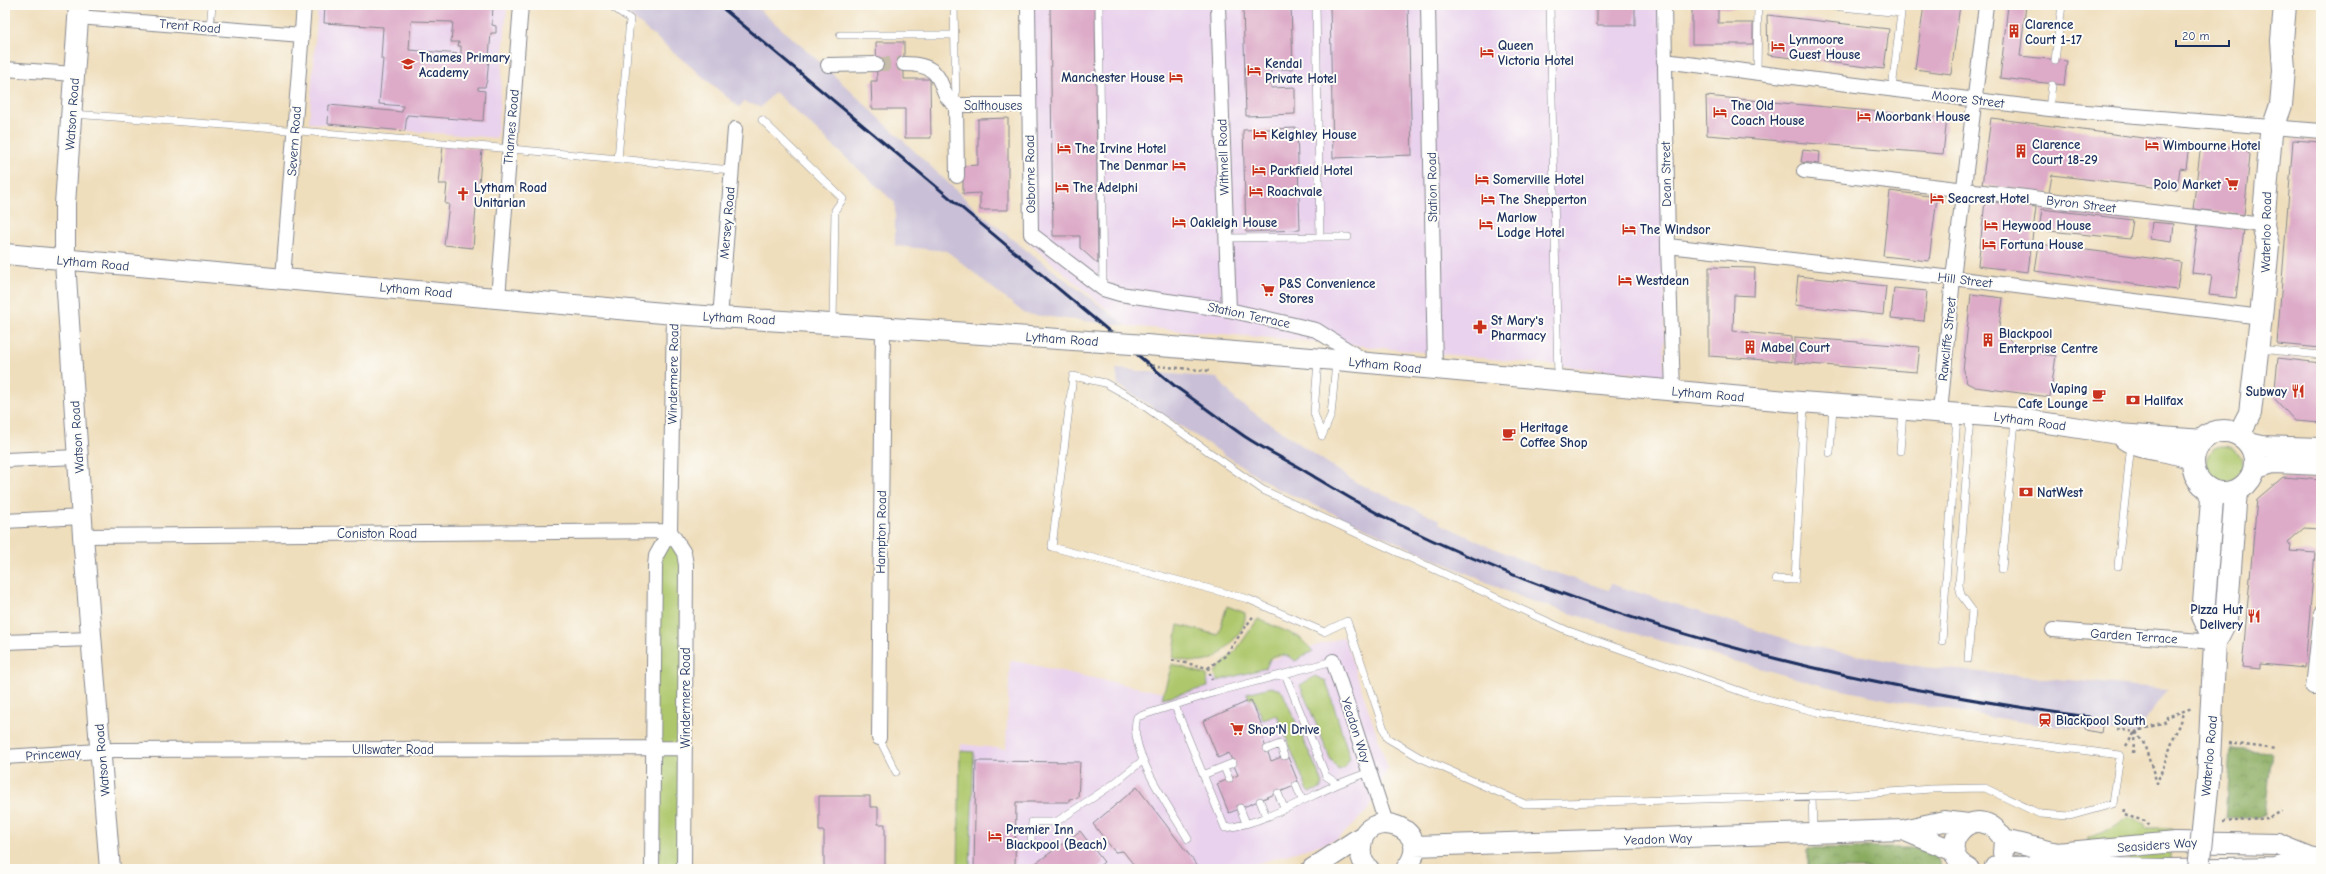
<svg xmlns="http://www.w3.org/2000/svg" width="2326" height="874" font-family="'Comic Neue',sans-serif">
  <defs>
    <pattern id="forest-crowns" width="20" height="18" patternUnits="userSpaceOnUse"><rect width="20" height="18" fill="#8aac60"/><path d="M2 6a3 3 0 1 1 6 0M12 15a3 3 0 1 1 6 0" fill="none" stroke="#708c52"/></pattern>
  </defs>
  <rect width="100%" height="100%" fill="#fdfcf7"/>
  <filter id="ink" filterUnits="userSpaceOnUse"><feTurbulence type="fractalNoise" baseFrequency=".025" numOctaves="2"/><feDisplacementMap in="SourceGraphic" scale="8" xChannelSelector="R" yChannelSelector="G"/><feConvolveMatrix kernelMatrix="1 2 1 2 8 2 1 2 1" color-interpolation-filters="sRGB"/></filter>
  <filter id="wash" filterUnits="userSpaceOnUse"><feTurbulence type="fractalNoise" baseFrequency=".012" numOctaves="4" result="noise"/><feDisplacementMap in="SourceGraphic" scale="16" xChannelSelector="R" yChannelSelector="G"/><feGaussianBlur stdDeviation="0.9" result="paint"/><feColorMatrix in="noise" values="0 0 0 0 0 0 0 0 0 0 0 0 0 0 0 0 0 1.4 0 .05"/><feComposite in="paint" operator="in"/></filter>
  <g filter="url(#wash)">
    <rect width="100%" height="100%" fill="#efdebc"/>
    <path fill="#e9d2ed" d="M318,5H507L497,138L309,123Z
      M1024,5H1669L1664,376L1342,344L1127,326L1025,240Z
      M1344,637L1388,768L1368,810L1338,839L1239,869H958L961,744L1006,749L1010,660L1164,693Z"/>
    <path fill="#c9bfd7" d="M617,5H754L822,64L978,211L1017,243L1127,326L1025,314L947,251L895,246V203L775,92L761,107L744,102L739,107Z
      M1116,369L1217,378L1237,401L1355,482L1440,520L1439,523L1486,545L1541,568L1609,590L1611,584L1808,646L1923,667L2168,689L2137,733L2040,725L1890,700L1824,686L1633,633L1522,598L1274,487L1118,385Z"/>
    <path fill="#aec76c" stroke="#647b65" d="M2206 464a18 18 0 1 1 36 0a18 18 0 1 1-36 0Z
      M670,531L681,547L684,869H652L655,566Z
      M1227,606L1245,613C1246,624 1241,630 1235,638C1214,665 1205,665 1173,658L1178,625L1218,635Z
      M1258,619L1299,637L1313,651L1295,661C1289,654 1279,654 1271,657L1266,668L1217,681L1215,672L1237,649Z
      M1172,664L1207,675L1208,687L1162,698Z
      M1315,676L1326,681L1350,758L1345,767L1338,770L1330,758L1300,685Z
      M1271,687L1280,690L1283,693L1321,779L1323,783L1320,789L1310,792L1307,789L1277,715L1263,720L1254,698L1249,699L1247,693Z
      M960,751L974,752L970,869H958Z
      M2128,817L2145,824V828H2172L2175,830L2174,836L2088,844V837L2113,827Z
      M2171,847V861L2129,862L2132,849Z"/>
    <path fill="url(#forest-crowns)" stroke="#526e5f" d="M2231,749L2272,752L2265,814L2259,817L2226,819Z
      M1808,848H1924L1935,853L1942,869H1808Z"/>
    <g id="blocks">
      <path fill="#ddabc8" fill-rule="evenodd" d="M325,5H493L492,25L496,26V33H491L487,80L485,87H478V90L485,91L483,121L407,115L405,131L328,124L329,105L402,112L403,106L379,104L383,59H381L383,27L324,23ZM411,21L453,22L451,42H459L458,46H461V54L409,50Z
        M1050,5H1095L1098,264L1080,248V236H1053Z
        M1243,5H1291L1293,69H1271V88L1295,87V114L1246,116Z
        M1330,5H1408L1412,155L1333,158Z
        M1597,5H1635V25H1597Z
        M1692,5H1742V8H1718V23H1753V44H1692Z
        M1924,5H1960L1951,74L1915,69Z
        M2008,5H2026L2020,56L2067,61L2064,85L2000,78Z
        M1767,15L1889,29L1884,69L1768,55Z
        M876,42H904V79H930L931,138H905V109H872L871,81H877Z
        M1706,96L1947,118L1943,154L1707,135Z
        M1008,118V210H980V193L963,194V166L978,165V119Z
        M1991,118L2189,144L2186,169L2180,168L2177,190L2052,175L2049,193L1982,185Z
        M1297,128L1300,230L1246,232L1243,130Z
        M2293,140L2321,142V348L2277,344Z
        M2201,144L2245,149L2250,155L2244,215L2193,209Z
        M443,145L482,149L479,184L481,185L479,207H476L473,248L444,245L449,204H445L447,184H439Z
        M1803,150L1820,152L1819,164L1801,162Z
        M1890,191L1937,197L1929,261L1883,256Z
        M1985,201L2036,207L2028,272L1978,266Z
        M2042,209L2133,220L2130,239L2039,230Z
        M2152,222L2174,224L2172,242L2150,239Z
        M2198,224L2244,229L2236,298L2209,295L2212,275L2192,273Z
        M2039,244L2181,262L2177,290L2035,271Z
        M1709,267L1755,268L1754,296L1734,295L1733,331L1792,337V362L1709,356Z
        M1798,276L1886,286L1883,315L1795,305Z
        M1894,288L1927,291L1924,321L1891,318Z
        M1971,294L2003,298L1998,335L2005,334L2014,345L2013,350L2056,356L2050,397L1975,387L1967,383L1963,371Z
        M1795,337L1920,347L1917,372L1795,363Z
        M2278,358L2321,363V423L2295,421L2274,398Z
        M2283,477L2321,480L2319,529L2304,528L2288,542L2291,546L2290,551L2315,553L2305,668L2260,664V669L2242,667L2257,499Z
        M1251,700L1266,735L1262,737L1271,761L1287,755L1299,784L1229,813L1217,784L1238,775L1229,753L1218,758L1203,721Z
        M2086,724L2102,726L2101,733L2085,730Z
        M976,761L1080,762L1078,798L1069,799V802H1016L1015,869H974Z
        M1137,787L1200,869H1137L1123,851L1115,852L1093,824Z
        M819,796H870V807H878V824H885V869H824V831H819Z
        M1080,831L1104,862L1096,869H1028Z"/>
    </g>
  </g>
  <g filter="url(#ink)">
    <use href="#blocks" fill-opacity="0" stroke="#85868d" stroke-width="1"/>
    <g fill="none" stroke-linecap="round" stroke-linejoin="round">
      <path stroke="#c5bba9" stroke-width="14" stroke-dasharray="14 7" stroke-linecap="butt" d="M876,64H904"/>
      <g stroke="#85868d" stroke-width="8">
        <path id="lane" d="M610,5L630,19L618,159
          M954,5L956,105
          M1099,5L1103,289
          M1550,5L1558,379
          M1822,5L1901,13L1892,89
          M210,28L212,5
          M840,35H954
          M2055,60L2062,5
          M1757,72L1758,5
          M2049,109L2052,85
          M72,114C292,129 512,148 731,170
          M762,120L843,199L835,210L833,323
          M1320,237H1348
          M1226,238L1320,237L1316,5
          M2259,349L2321,355
          M1318,361L1314,413L1322,436
          M1073,376L1105,383L1134,399L1263,490L1566,630L1748,694L1817,712L1936,732L2120,755L2113,804L2070,816L2040,814L1985,788L1931,789L1848,795L1525,804L1419,757L1387,738L1347,621L1324,632L1248,599L1052,547Z
          M1322,436L1331,415L1336,362
          M1900,451L1903,411
          M1830,453L1833,406
          M2118,566L2131,444
          M2002,569L2015,420
          M1776,579L1795,580L1804,404
          M1942,641L1957,415
          M1968,659L1972,610L1961,595L1959,585L1970,416
          M1285,674L1326,776L1338,784L1369,772
          M1175,706L1225,828C1262,824 1304,799 1338,784
          M879,738L896,772
          M1267,749L1280,744L1284,756
          M1224,767L1229,779
          M1203,775L1233,763
          M1296,785L1302,800
          M1278,793L1284,808
          M1812,795L1813,831
          M1260,801L1266,816
          M1240,808L1246,823
          M1188,839C1172,811 1126,749 1137,717L1216,692L1333,661
          M1031,840L1032,822H1056L1112,785L1142,761"/>
      </g>
      <g stroke="#85868d" stroke-width="16">
        <path id="street" d="M1028,5L1031,234L1103,289L1120,294L1229,310L1316,330L1365,361
          M1218,5L1229,310
          M1428,5L1435,370
          M1664,5L1668,246L1673,390
          M78,17L302,35
          M1664,61L2049,109L2321,131
          M904,64C952,64 934,94 956,105H1029
          M828,65L876,64
          M5,69L74,74
          M956,105L957,176
          M1804,171L2263,225
          M1668,246L1953,278L2261,317
          M283,278L304,5
          M498,298L521,5
          M720,318L735,129
          M1940,412L1953,278L1986,5
          M5,460L78,457
          M5,521L82,517
          M670,531L684,553L686,565L684,869
          M83,536L670,531
          M2053,630L2215,642
          M5,642L91,639
          M1333,661L1386,823
          M2313,688L2321,613
          M879,738L883,326
          M5,757L114,750L685,748
          M652,869L655,566L656,556L670,531L674,314"/>
      </g>
      <g stroke="#85868d" stroke-width="22">
        <path id="secondary" d="M79,5L65,204V261L83,536L110,869
          M5,254L674,314L1044,338
          M1146,345L1336,360L1787,401L2015,418L2118,434L2204,440
          M2124,439C2145,454 2173,448 2193,461
          M2249,443L2262,446L2321,448
          M2254,469L2273,463L2321,465
          M1903,830L1954,851
          M2004,840L2057,853L2175,842L2278,844L2310,857L2321,859
          M1414,846L1903,830L1944,821L1968,824
          M1995,866L2172,869L2275,867L2310,857
          M1312,869L1364,835
          M1369,869C1362,863 1360,855 1361,847C1363,804 1439,827 1406,869
          M1969,869C1929,849 1977,794 2004,840L2003,853"/>
      </g>
      <g stroke="#85868d" stroke-width="24">
        <path id="highway" d="M2193 462a31 31 0 1 1 62 0a31 31 0 1 1-62 0Z
          M2239,434L2250,413L2261,317L2268,246L2263,225L2271,134L2281,105L2284,70L2282,41L2285,5
          M2209,490L2212,500L2203,616L2215,642
          M2208,780L2215,642L2226,620L2236,491"/>
      </g>
      <path stroke="#85868d" stroke-width="2.5" stroke-dasharray="3 3" stroke-linecap="butt" d="M1172,660L1208,668L1212,680
        M1208,668L1225,656L1254,615
        M2117,729L2135,732L2167,721V717L2192,708
        M2136,732L2144,744L2157,783L2184,711
        M2229,743L2276,749
        M2126,746L2135,732
        M2133,753L2135,732
        M2125,810L2124,815L2145,821L2150,826
        M2223,822L2269,818L2282,811"/>
      <use href="#lane" stroke="#fff" stroke-width="7"/>
      <use href="#street" stroke="#fff" stroke-width="14"/>
      <use href="#secondary" stroke="#fff" stroke-width="20"/>
      <use href="#highway" stroke="#fff" stroke-width="22"/>
      <path stroke="#1b2f5e" stroke-width="3" d="M719,5L1176,387C1199,403 1221,420 1244,436C1265,450 1287,460 1308,473C1338,491 1367,509 1398,524C1613,629 1852,686 2089,717"/>
      <g stroke="#85868d" stroke-width="22" stroke-linecap="butt">
        <path id="secondary-bridge" d="M1044,338L1146,345"/>
      </g>
      <g stroke="#85868d" stroke-width="24" stroke-linecap="butt">
        <path id="highway-bridge" d="M2199,869L2208,780"/>
      </g>
      <path stroke="#85868d" stroke-width="2.5" stroke-dasharray="3 3" stroke-linecap="butt" d="M1146,365L1211,371"/>
      <use href="#secondary-bridge" stroke="#fff" stroke-width="20"/>
      <use href="#highway-bridge" stroke="#fff" stroke-width="22"/>
    </g>
  </g>
  <defs>
    <g id="building-bare" transform="scale(1.08)"><path d="M-4-6H4V6H1V3H-1V6H-4ZM-2.5-4.3h1.7v1.8h-1.7ZM.8-4.3h1.7v1.8H.8ZM-2.5-1h1.7V.8h-1.7ZM.8-1h1.7V.8H.8Z" fill="#c8321e" stroke="#fdfcf7" stroke-width="2.5" paint-order="stroke"/></g>
    <g id="hotel-bare" transform="scale(1.08)"><path d="M-6-4.5h1.5V1H6V5H4.5V3h-9V5H-6ZM-4 0a1.8 1.8 0 1 1 3.6 0ZM.5 0V-2.5h3Q6-2.5 6 0Z" fill="#c8321e" stroke="#fdfcf7" stroke-width="2.5" paint-order="stroke"/></g>
    <g id="school-bare" transform="scale(1.08)"><path d="M0-5L7-2L0 1L-7-2ZM-4 1L0 2.5L4 1V4Q0 6-4 4Z" fill="#c8321e" stroke="#fdfcf7" stroke-width="2.5" paint-order="stroke"/></g>
    <g id="supermarket-bare" transform="scale(1.08)"><path d="M-6-5.5h2.5l.6 2H6L4.5 2H-2.5L-4.4-4H-6ZM-1.5 3.2a1.3 1.3 0 1 0 .1 0ZM3 3.2a1.3 1.3 0 1 0 .1 0Z" fill="#c8321e" stroke="#fdfcf7" stroke-width="2.5" paint-order="stroke"/></g>
    <g id="church-bare" transform="scale(1.08)"><path d="M-1.2-6h2.4v3.5h3.3v2.4h-3.3V6h-2.4V-.1h-3.3v-2.4h3.3Z" fill="#c8321e" stroke="#fdfcf7" stroke-width="2.5" paint-order="stroke"/></g>
    <g id="pharmacy-bare" transform="scale(1.08)"><path d="M-2-6h4v4h4v4h-4v4h-4v-4h-4v-4h4Z" fill="#c8321e" stroke="#fdfcf7" stroke-width="2.5" paint-order="stroke"/></g>
    <g id="restaurant-bare" transform="scale(1.08)"><path d="M-5-6h1v4h1v-4h1v4h1v-4h1v5L-1.5 .5V6h-2V.5L-5-1ZM5-6V6H3V1.5H1.5Q1.5-4 5-6Z" fill="#c8321e" stroke="#fdfcf7" stroke-width="2.5" paint-order="stroke"/></g>
    <g id="cafe-bare" transform="scale(1.08)"><path d="M-5.5-4.5H6V0H3Q3 3.5 0 3.5H-2.5Q-5.5 3.5-5.5 0ZM3-3.2v2h1.7v-2ZM-6 4.5H4V6H-6Z" fill="#c8321e" stroke="#fdfcf7" stroke-width="2.5" paint-order="stroke"/></g>
    <g id="bank-bare" transform="scale(1.08)"><path d="M-6-4H6V4H-6ZM0-2.3a2.3 2.3 0 1 0 0 4.6a2.3 2.3 0 1 0 0-4.6Z" fill="#c8321e" stroke="#fdfcf7" stroke-width="2.5" paint-order="stroke"/></g>
    <g id="station-bare" transform="scale(1.08)"><path d="M-3-6H3Q5-6 5-4V2Q5 4 3 4L4.5 6H3L1.5 4h-3L-3 6H-4.5L-3 4Q-5 4-5 2V-4Q-5-6-3-6ZM-3.5-4v3h7v-3ZM-3.5 1v1.5H-2V1ZM2 1v1.5H3.5V1Z" fill="#c8321e" stroke="#fdfcf7" stroke-width="2.5" paint-order="stroke"/></g>
  </defs>
  <g fill-rule="evenodd">
    <use href="#building-bare" x="2014" y="31"/>
    <use href="#hotel-bare" x="1778" y="46"/>
    <use href="#hotel-bare" x="1487" y="52"/>
    <use href="#school-bare" x="408" y="64"/>
    <use href="#hotel-bare" x="1254" y="70"/>
    <use href="#hotel-bare" x="1176" y="77"/>
    <use href="#hotel-bare" x="1720" y="112"/>
    <use href="#hotel-bare" x="1864" y="116"/>
    <use href="#hotel-bare" x="1260" y="134"/>
    <use href="#hotel-bare" x="2152" y="145"/>
    <use href="#hotel-bare" x="1064" y="148"/>
    <use href="#building-bare" x="2021" y="151"/>
    <use href="#hotel-bare" x="1179" y="165"/>
    <use href="#hotel-bare" x="1259" y="170"/>
    <use href="#hotel-bare" x="1482" y="179"/>
    <use href="#supermarket-bare" x="2232" y="184"/>
    <use href="#hotel-bare" x="1062" y="187"/>
    <use href="#hotel-bare" x="1256" y="191"/>
    <use href="#church-bare" x="463" y="194"/>
    <use href="#hotel-bare" x="1937" y="198"/>
    <use href="#hotel-bare" x="1488" y="199"/>
    <use href="#hotel-bare" x="1179" y="222"/>
    <use href="#hotel-bare" x="1486" y="224"/>
    <use href="#hotel-bare" x="1991" y="225"/>
    <use href="#hotel-bare" x="1629" y="229"/>
    <use href="#hotel-bare" x="1989" y="244"/>
    <use href="#hotel-bare" x="1625" y="280"/>
    <use href="#supermarket-bare" x="1268" y="290"/>
    <use href="#pharmacy-bare" x="1480" y="327"/>
    <use href="#building-bare" x="1988" y="340"/>
    <use href="#building-bare" x="1750" y="347"/>
    <use href="#restaurant-bare" x="2298" y="391"/>
    <use href="#cafe-bare" x="2099" y="395"/>
    <use href="#bank-bare" x="2133" y="400"/>
    <use href="#cafe-bare" x="1509" y="434"/>
    <use href="#bank-bare" x="2026" y="492"/>
    <use href="#restaurant-bare" x="2254" y="616"/>
    <use href="#station-bare" x="2045" y="720"/>
    <use href="#supermarket-bare" x="1237" y="729"/>
    <use href="#hotel-bare" x="995" y="836"/>
  </g>
  <g text-anchor="middle" dominant-baseline="central" stroke-width="4" stroke-linejoin="round" paint-order="stroke">
    <g font-size="13" font-weight="bold" fill="#1b2f5e" stroke="#fdfcf7" text-anchor="start">
      <text x="2025" y="24">Clarence<tspan x="2025" dy="15">Court 1-17</tspan></text>
      <text x="1789" y="39">Lynmoore<tspan x="1789" dy="15">Guest House</tspan></text>
      <text x="1498" y="45">Queen<tspan x="1498" dy="15">Victoria Hotel</tspan></text>
      <text x="419" y="57">Thames Primary<tspan x="419" dy="15">Academy</tspan></text>
      <text x="1265" y="63">Kendal<tspan x="1265" dy="15">Private Hotel</tspan></text>
      <text x="1165" y="77" text-anchor="end">Manchester House</text>
      <text x="1731" y="105">The Old<tspan x="1731" dy="15">Coach House</tspan></text>
      <text x="1875" y="116">Moorbank House</text>
      <text x="1271" y="134">Keighley House</text>
      <text x="2032" y="144">Clarence<tspan x="2032" dy="15">Court 18-29</tspan></text>
      <text x="2163" y="145">Wimbourne Hotel</text>
      <text x="1075" y="148">The Irvine Hotel</text>
      <text x="1168" y="165" text-anchor="end">The Denmar</text>
      <text x="1270" y="170">Parkfield Hotel</text>
      <text x="1493" y="179">Somerville Hotel</text>
      <text x="2221" y="184" text-anchor="end">Polo Market</text>
      <text x="474" y="187">Lytham Road<tspan x="474" dy="15">Unitarian</tspan></text>
      <text x="1073" y="187">The Adelphi</text>
      <text x="1267" y="191">Roachvale</text>
      <text x="1948" y="198">Seacrest Hotel</text>
      <text x="1499" y="199">The Shepperton</text>
      <text x="1497" y="217">Marlow<tspan x="1497" dy="15">Lodge Hotel</tspan></text>
      <text x="1190" y="222">Oakleigh House</text>
      <text x="2002" y="225">Heywood House</text>
      <text x="1640" y="229">The Windsor</text>
      <text x="2000" y="244">Fortuna House</text>
      <text x="1636" y="280">Westdean</text>
      <text x="1279" y="283">P&amp;S Convenience<tspan x="1279" dy="15">Stores</tspan></text>
      <text x="1491" y="320">St Mary's<tspan x="1491" dy="15">Pharmacy</tspan></text>
      <text x="1999" y="333">Blackpool<tspan x="1999" dy="15">Enterprise Centre</tspan></text>
      <text x="1761" y="347">Mabel Court</text>
      <text x="2088" y="388" text-anchor="end">Vaping<tspan x="2088" dy="15">Cafe Lounge</tspan></text>
      <text x="2287" y="391" text-anchor="end">Subway</text>
      <text x="2144" y="400">Halifax</text>
      <text x="1520" y="427">Heritage<tspan x="1520" dy="15">Coffee Shop</tspan></text>
      <text x="2037" y="492">NatWest</text>
      <text x="2243" y="609" text-anchor="end">Pizza Hut<tspan x="2243" dy="15">Delivery</tspan></text>
      <text x="2056" y="720">Blackpool South</text>
      <text x="1248" y="729">Shop'N Drive</text>
      <text x="1006" y="829">Premier Inn<tspan x="1006" dy="15">Blackpool (Beach)</tspan></text>
    </g>
    <g font-size="13" fill="#1b2f5e" stroke="#fdfcf7">
      <text transform="translate(190 26) rotate(5)">Trent Road</text>
      <text transform="translate(1968 99) rotate(7)">Moore Street</text>
      <text x="993" y="105">Salthouses</text>
      <text transform="translate(72 114) rotate(-86)">Watson Road</text>
      <text transform="translate(511 127) rotate(-85)">Thames Road</text>
      <text transform="translate(294 141) rotate(-86)">Severn Road</text>
      <text transform="translate(1223 157) rotate(-92)">Withnell Road</text>
      <text transform="translate(1030 174) rotate(-91)">Osborne Road</text>
      <text transform="translate(1666 174) rotate(-91)">Dean Street</text>
      <text transform="translate(1432 187) rotate(-91)">Station Road</text>
      <text transform="translate(2081 204) rotate(7)">Byron Street</text>
      <text transform="translate(727 223) rotate(-85)">Mersey Road</text>
      <text transform="translate(2266 232) rotate(-89)">Waterloo Road</text>
      <text transform="translate(93 263) rotate(5)">Lytham Road</text>
      <text transform="translate(1965 280) rotate(7)">Hill Street</text>
      <text transform="translate(416 290) rotate(5)">Lytham Road</text>
      <text transform="translate(1249 315) rotate(12)">Station Terrace</text>
      <text transform="translate(739 318) rotate(3)">Lytham Road</text>
      <text transform="translate(1062 339) rotate(4)">Lytham Road</text>
      <text transform="translate(1947 339) rotate(-84)">Rawcliffe Street</text>
      <text transform="translate(1385 365) rotate(6)">Lytham Road</text>
      <text transform="translate(673 374) rotate(-89)">Windermere Road</text>
      <text transform="translate(1708 394) rotate(5)">Lytham Road</text>
      <text transform="translate(2030 421) rotate(8)">Lytham Road</text>
      <text transform="translate(77 437) rotate(-94)">Watson Road</text>
      <text transform="translate(881 532) rotate(-89)">Hampton Road</text>
      <text x="377" y="533">Coniston Road</text>
      <text transform="translate(2134 636) rotate(4)">Garden Terrace</text>
      <text transform="translate(685 698) rotate(-90)">Windermere Road</text>
      <text transform="translate(1356 730) rotate(72)">Yeadon Way</text>
      <text x="393" y="749">Ullswater Road</text>
      <text transform="translate(53 754) rotate(-4)">Princeway</text>
      <text transform="translate(2209 756) rotate(-85)">Waterloo Road</text>
      <text transform="translate(102 760) rotate(-95)">Watson Road</text>
      <text transform="translate(1658 839) rotate(-2)">Yeadon Way</text>
      <text transform="translate(2157 845) rotate(-4)">Seasiders Way</text>
    </g>
  </g>
  <rect width="2326" height="874" fill="none" stroke="#fdfcf7" stroke-width="20"/>
  <path d="M2176 40v6h53v-6" fill="none" stroke="#1b2f5e" stroke-width="2"/>
  <text x="2182" y="40" font-size="12" fill="#1b2f5e" stroke="#fdfcf7" stroke-width="3" paint-order="stroke">20 m</text>
</svg>
